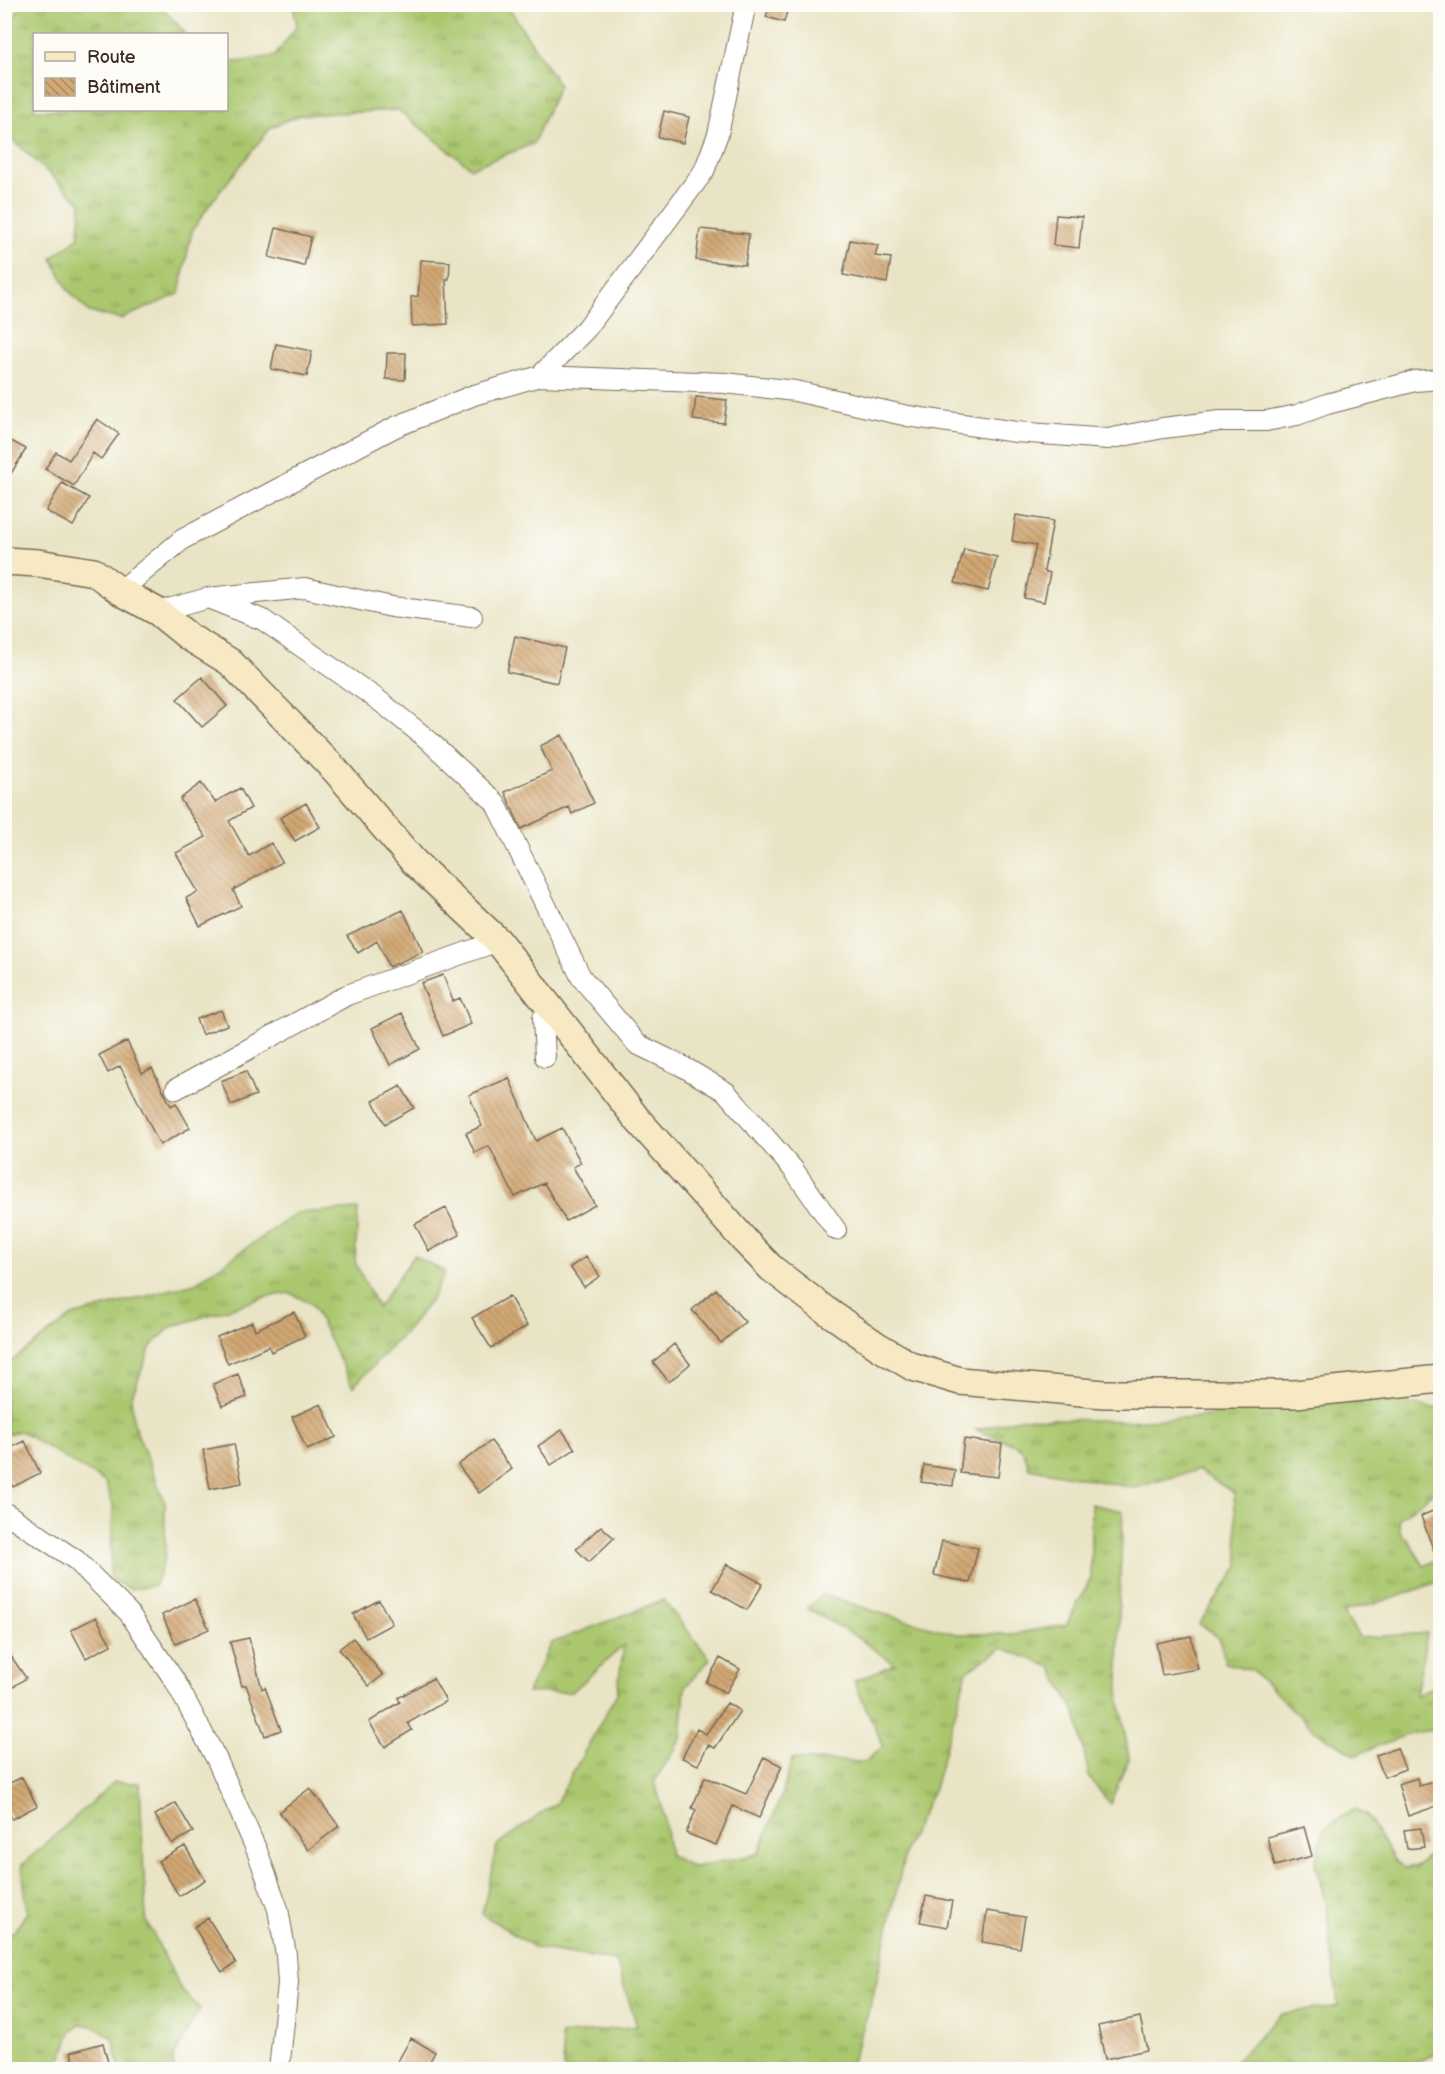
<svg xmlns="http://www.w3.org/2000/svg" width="1445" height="2074" font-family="'Balsamiq Sans',sans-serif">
  <defs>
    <pattern id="grass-tufts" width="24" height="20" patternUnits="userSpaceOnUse" patternTransform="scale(1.5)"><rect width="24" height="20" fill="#aac76e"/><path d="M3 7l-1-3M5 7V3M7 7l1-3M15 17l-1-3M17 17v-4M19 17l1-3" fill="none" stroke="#8ca25a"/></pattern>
    <pattern id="building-back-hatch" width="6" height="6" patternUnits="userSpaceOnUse" patternTransform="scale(1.5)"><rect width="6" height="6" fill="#d2a874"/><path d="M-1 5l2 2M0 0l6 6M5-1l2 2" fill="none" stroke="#ac895f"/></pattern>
  </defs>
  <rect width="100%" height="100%" fill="#fdfcf7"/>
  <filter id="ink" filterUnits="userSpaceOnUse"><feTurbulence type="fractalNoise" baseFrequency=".0167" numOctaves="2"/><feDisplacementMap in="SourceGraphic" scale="12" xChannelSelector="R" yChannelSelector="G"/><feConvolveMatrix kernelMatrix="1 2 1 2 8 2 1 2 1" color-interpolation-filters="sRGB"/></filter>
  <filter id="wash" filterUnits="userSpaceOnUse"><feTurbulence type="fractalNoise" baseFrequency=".008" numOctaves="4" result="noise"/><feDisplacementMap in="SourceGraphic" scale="24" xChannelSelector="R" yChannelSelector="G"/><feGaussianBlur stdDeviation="1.35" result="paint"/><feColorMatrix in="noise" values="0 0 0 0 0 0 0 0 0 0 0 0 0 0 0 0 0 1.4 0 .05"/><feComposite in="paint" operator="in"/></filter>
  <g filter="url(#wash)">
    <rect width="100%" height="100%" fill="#e9e4c5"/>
    <path fill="url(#grass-tufts)" stroke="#727846" stroke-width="1.5" d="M293,5H507L559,85L533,144L471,168L398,110L300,115L271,127L210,204L192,231L179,294L121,319L89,312L68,290L52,258L79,237L81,203L10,137L5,121V28L22,5H160L186,34H34V110H226L227,60L238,62L275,56L297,26Z
      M358,1209L355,1262L378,1308L414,1255L445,1272L431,1300L409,1328L353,1387L312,1304L290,1293L266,1297L171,1327L151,1346L131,1398L134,1425L165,1503V1557L155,1585L130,1589L110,1578L113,1505L105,1482L20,1431L5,1435V1366L72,1316L195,1283L297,1213Z
      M1359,1394L1440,1409V1490L1435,1491L1399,1519L1400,1532L1408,1540L1424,1566L1440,1558V1581L1394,1598L1342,1612L1360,1638L1427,1633L1416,1696L1440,1682V1730C1412,1729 1382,1745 1356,1755L1314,1730L1252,1670L1225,1663C1222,1641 1219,1634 1199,1624L1239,1566L1234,1493L1197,1470L1134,1488L1029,1468L1024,1452L1018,1446L976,1430L1022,1418L1126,1421L1198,1417Z
      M1091,1504L1123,1511L1119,1603V1696L1129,1758L1110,1804L1089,1777L1077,1716L1051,1667L1003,1648L967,1671L934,1788L906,1848L872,2001L849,2069H564L561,2035L637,2026L616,1961L535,1948L482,1914L497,1845L556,1803L617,1693L624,1645L572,1692L527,1693L551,1643L663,1600L710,1659L685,1687L681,1739L654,1782L662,1806L670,1856L694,1867L758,1854L783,1792L792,1759L865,1762L883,1746L854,1681L895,1664L852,1634L807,1608L823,1594L883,1614L956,1634H1012L1066,1625L1091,1578Z
      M114,1782L140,1783L146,1919L181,1990L200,2009L173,2058L174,2069H120L113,2038L93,2026L81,2024L71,2032L62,2057L49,2069H5V1933L14,1932L27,1912L22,1865Z
      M1354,1809L1366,1814L1394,1860L1405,1868L1418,1865L1440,1844V2052L1414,2063L1363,2060L1318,2070L1271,2069L1235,2061L1281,2014L1338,2006L1326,1903L1315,1864L1324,1829Z"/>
    <g id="blocks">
      <path fill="url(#building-back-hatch)" d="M770,4H789L784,22L766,17Z
        M664,111L689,117L683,143L658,137Z
        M1056,215L1082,217L1079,248L1053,245Z
        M276,228L311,237L304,266L269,257Z
        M700,229L749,234L745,265L696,260Z
        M850,240L878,245L875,256L891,258L887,283L843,275Z
        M421,260L450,262L449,279H446L448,324L412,326L411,297L418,296Z
        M276,344L312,351L307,376L271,369Z
        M387,353H406L405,380L386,379Z
        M696,397L727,400L724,423L693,420Z
        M97,419L119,434L101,459L93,453L74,486L45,469L56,452L69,460Z
        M4,437L26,449L4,485Z
        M62,483L89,498L73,526L46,511Z
        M1016,515L1053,521L1044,571L1050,573L1044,602L1024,598L1036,545L1012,541Z
        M964,549L997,557L988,591L955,583Z
        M515,636L565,648L557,683L507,672Z
        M202,677L227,706L202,727L177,699Z
        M562,735L594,803L572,814L569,807L521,829L505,792L552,771L540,746Z
        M201,783L215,802L240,788L251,808L229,821L249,856L271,843L282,862L233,890L241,906L200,926L186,898L198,892L176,853L206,837L180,799Z
        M306,803L320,827L295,841L280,818Z
        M403,910L423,952L389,967L377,941L358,953L347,936Z
        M443,975L453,1001L460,998L471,1024L443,1036L421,983Z
        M221,1010L227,1025L202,1035L196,1019Z
        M402,1013L420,1049L390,1065L372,1028Z
        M127,1041L142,1073L152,1068L171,1106L176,1103L190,1128L160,1145L120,1066L108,1073L99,1055Z
        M246,1071L256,1095L231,1105L221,1081Z
        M509,1078L536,1141L562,1128L581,1163L573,1167L595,1205L566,1221L544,1183L515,1197L489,1146L475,1153L466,1133L482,1126L469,1095Z
        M401,1086L414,1108L385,1124L373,1101Z
        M446,1208L460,1235L429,1251L415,1224Z
        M586,1257L600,1276L584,1287L570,1267Z
        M716,1289L745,1322L721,1343L692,1310Z
        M509,1296L527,1326L491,1348L472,1318Z
        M294,1312L305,1336L271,1352L269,1346L228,1364L217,1337L252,1322L255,1330Z
        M674,1344L690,1364L669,1382L653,1362Z
        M238,1374L247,1397L222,1406L213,1384Z
        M321,1404L336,1437L307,1450L292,1417Z
        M562,1430L575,1449L551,1465L538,1446Z
        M964,1439L1002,1444L998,1477L960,1473Z
        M25,1441L40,1473L13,1487L4,1469V1451Z
        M491,1441L512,1469L479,1493L458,1465Z
        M234,1444L242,1483L210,1489L203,1450Z
        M924,1465L955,1470L953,1486L921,1482Z
        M1440,1508V1565H1439L1421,1516Z
        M601,1526L614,1538L589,1562L576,1549Z
        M942,1541L978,1548L970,1583L934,1575Z
        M727,1564L763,1584L747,1610L712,1590Z
        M195,1599L209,1629L176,1644L162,1615Z
        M379,1600L392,1624L366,1638L353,1614Z
        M96,1617L111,1645L86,1658L71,1630Z
        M1191,1636L1198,1669L1162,1675L1156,1643Z
        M249,1638L262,1689L265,1687L281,1730L265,1736L246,1685L242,1686L230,1642Z
        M353,1638L383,1675L369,1686L339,1649Z
        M4,1646L26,1678L4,1693Z
        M720,1658L740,1669L726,1693L706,1682Z
        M433,1678L446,1701L408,1723L412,1730L385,1747L369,1722L400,1702L398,1698Z
        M727,1703L740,1711L715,1748L708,1745L698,1765L682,1758L697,1729L706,1734Z
        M1397,1748L1405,1769L1384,1777L1376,1755Z
        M764,1757L782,1766L759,1818L733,1806L716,1845L686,1833L696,1810L692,1808L705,1777L746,1794Z
        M22,1777L37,1806L12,1819L4,1804V1786Z
        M1417,1778L1419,1786L1440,1780V1805L1408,1816L1398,1784Z
        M310,1788L339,1826L308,1850L279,1812Z
        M176,1803L193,1832L172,1844L155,1815Z
        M1304,1827L1312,1856L1275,1866L1267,1837Z
        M1421,1828L1424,1847L1407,1849L1404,1830Z
        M185,1846L205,1880L179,1896L158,1861Z
        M926,1896L952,1901L947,1927L920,1922Z
        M987,1911L1025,1917L1020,1948L982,1942Z
        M208,1918L236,1963L222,1972L194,1927Z
        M1140,2017L1147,2050L1105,2059L1098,2026Z
        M411,2038L435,2052L425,2070H393Z
        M103,2043L110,2070H76L71,2052Z"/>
    </g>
  </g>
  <g filter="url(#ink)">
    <use href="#blocks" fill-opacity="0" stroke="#786b58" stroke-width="1.5"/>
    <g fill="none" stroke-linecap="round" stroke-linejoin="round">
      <g stroke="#786b58" stroke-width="22">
        <path id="minor" d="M540,376L587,328L704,171L718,134L746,4
          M120,591L183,539L395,427L474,395L540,376L725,383L795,391L908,416L1016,432L1108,439L1163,428L1220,421H1266L1297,415L1327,404L1415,381L1440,379
          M208,598L263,620L377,699L426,738L495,802L581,977L637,1044L682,1066L726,1092L793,1169L836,1230
          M158,612L208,598L305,588L392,607L472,617
          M545,1057L543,1018L554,1011
          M176,1089L347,995L498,941
          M4,1512L76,1560L129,1613L175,1681L217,1760L257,1851L278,1909L286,1955L288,1983L279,2070"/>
      </g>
      <g stroke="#786b58" stroke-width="30">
        <path id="secondary" d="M4,561L38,563L94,572L120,591L158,612L189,637L230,662L336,771L414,862L498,941L637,1119L745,1241L771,1268L824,1309L879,1347L913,1367L960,1381L1104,1394H1295L1440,1379"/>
      </g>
      <use href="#minor" stroke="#fff" stroke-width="20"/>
      <use href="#secondary" stroke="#f6e9c3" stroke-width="27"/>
    </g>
  </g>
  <rect width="1445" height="2074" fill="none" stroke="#fdfcf7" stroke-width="24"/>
  <rect x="33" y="33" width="195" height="78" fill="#fdfcf7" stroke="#afa8a0" stroke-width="1.5"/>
  <rect x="45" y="52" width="30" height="9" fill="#f6e9c3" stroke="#afa8a0" stroke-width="1.5"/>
  <text x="87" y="63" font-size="18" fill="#3b2a1e">Route</text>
  <rect x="45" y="78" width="30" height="18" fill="url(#building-back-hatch)" stroke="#afa8a0" stroke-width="1.5"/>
  <text x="87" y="93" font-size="18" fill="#3b2a1e">Bâtiment</text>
</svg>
